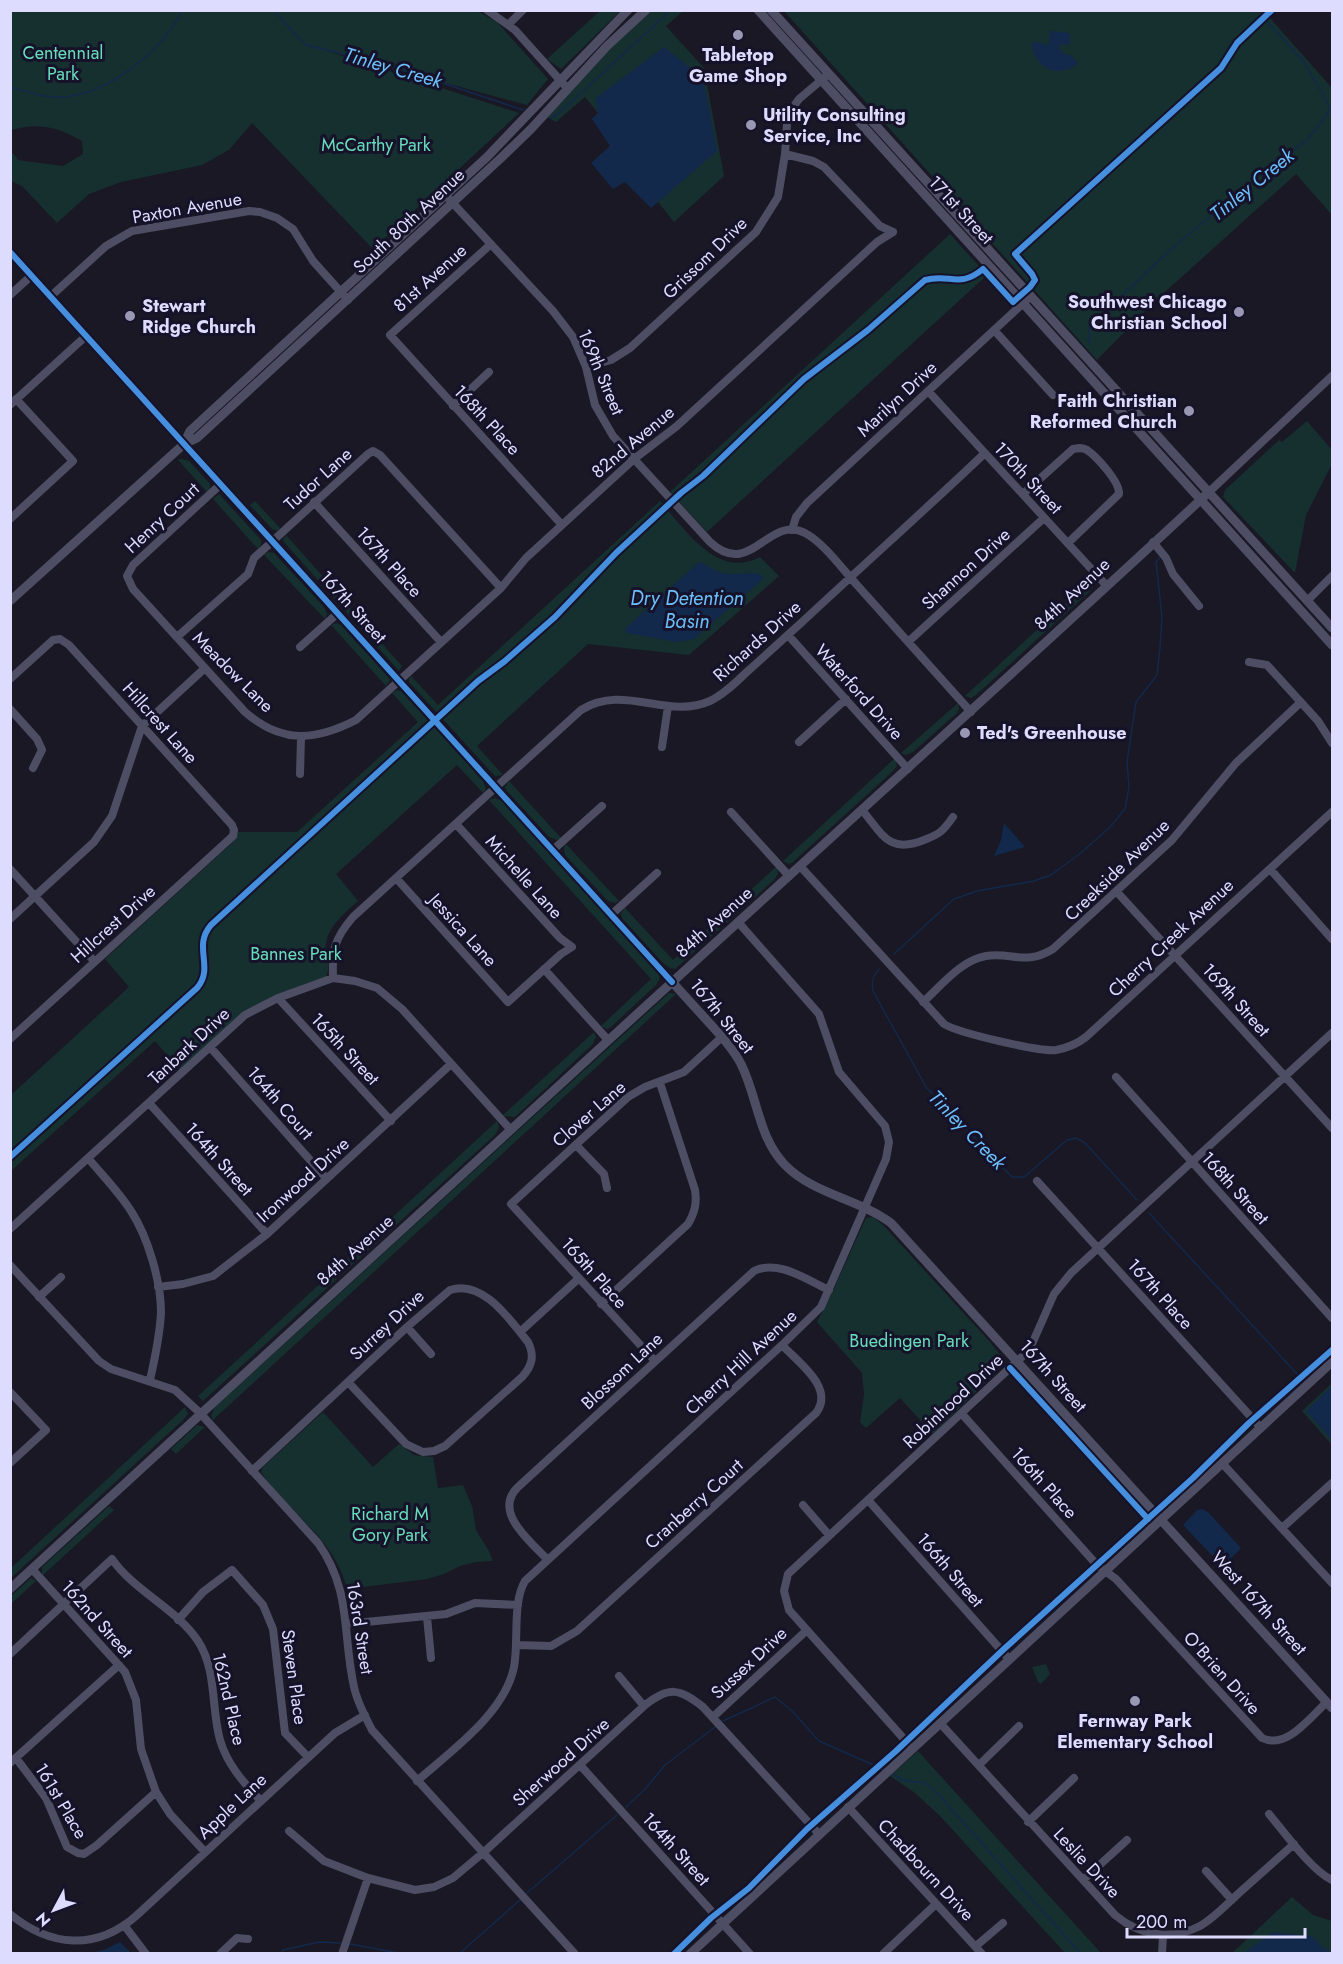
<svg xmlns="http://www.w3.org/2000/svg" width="1343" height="1964" font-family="Jost,sans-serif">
  <rect width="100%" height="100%" fill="#191824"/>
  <path fill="#16302f" d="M601,10L620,11L561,69L547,59Z
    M10,11H477L497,22L548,79L527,105L324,50L519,113L373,249L252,123L229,150L202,165L121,182L89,194L57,223L22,186L11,181V152L14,154L18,160L63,166L83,154L82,141C58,127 38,122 11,130Z
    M650,11H683L666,26L704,68L724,176L674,222L592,119L598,113L585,97L556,122L547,117L590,68Z
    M784,11H1278L1270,18L1332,88V215L1296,174L1156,300L1097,360Z
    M950,234L987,275L707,532L670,492Z
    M1307,421L1332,450V464L1306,515L1295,573L1223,497L1225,490L1279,440L1282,442Z
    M182,459L189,461L210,484V489L207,492L178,460Z
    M219,494L261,540V545L258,549L213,499Z
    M255,501L280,528L278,531L272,529L250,505Z
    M660,501C685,529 717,580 760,557L779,576L689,655L588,644L477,746L503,775L495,776L409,682V679L411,676L438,705Z
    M286,535L402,666L399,671L284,542L283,540Z
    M268,552L274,553L324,607L327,614L325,619L264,555Z
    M1090,581L1094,585L1089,592L976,695L971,698L965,696Z
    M336,623L341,625L388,677L390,680L386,686L331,625Z
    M397,690L401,691L483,781L486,789L483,793L457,765L336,874L358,901C346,912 328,926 326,944C325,949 327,948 328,953C329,959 329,971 326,977L307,983L262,1003L180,1070L155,1041L11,1171V1095L129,987L105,959L233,842L238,832H297L418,722L392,693Z
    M958,703L959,709L957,713L913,752L906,755L901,753Z
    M895,758L897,766L891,773L793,862L789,864L783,861Z
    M509,781L561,838L557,840L549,837L507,791L505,787Z
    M495,798L502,801L659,975L660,978L656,985L610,1028L607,1029L601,1026L651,979L489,800Z
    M566,844L619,901L615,903L608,901L565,855L564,847Z
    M777,866L778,874L774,880L675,969L670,968L663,963L622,918L621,913L625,908L673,960Z
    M669,993L676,994L213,1420L211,1416L214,1408Z
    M594,1032L596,1037L593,1044L515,1117L502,1116Z
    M497,1121L499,1127L496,1134L203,1401L198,1396Z
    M873,1217L884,1226L990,1342L1006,1362L933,1434L900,1398L866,1428L860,1422L864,1394L862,1373L817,1322L832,1293L866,1218Z
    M1332,1383V1445L1302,1411Z
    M185,1407L188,1414L183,1420L11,1578V1568Z
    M323,1412L373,1467L399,1444L414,1455L433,1457L438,1488L463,1485L472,1506L476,1530L489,1551L493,1561L476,1562L460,1566L444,1574L427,1579L347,1589C335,1538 288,1513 261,1472L263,1467Z
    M197,1425L205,1427L176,1454L171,1449Z
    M109,1506L114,1510L42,1576V1567Z
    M31,1578L36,1581L11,1604V1596Z
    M1046,1664L1050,1674L1041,1684L1038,1682L1032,1667Z
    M918,1751L1101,1953H1065L940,1816L915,1793L890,1776Z
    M1292,1897L1313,1915L1332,1921V1953L1231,1954Z"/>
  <path fill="#12294b" d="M1050,31L1070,33V45L1060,44L1059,48L1065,55H1071L1078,64C1055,79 1035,68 1031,42L1043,43L1046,46L1049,44Z
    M664,47L703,78L717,151L651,208L625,182L613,189L591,163L610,146L592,119L598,113L596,98Z
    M701,562C713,571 724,575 739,574C748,573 755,571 763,576V579L694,639L677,642L627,633L625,630L628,626L698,563Z
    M1004,823L1025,847L994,856L1001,840Z
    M1332,1386V1440L1306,1411Z
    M1202,1509L1208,1512L1241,1548L1223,1567L1183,1525L1197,1510Z
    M1273,1932L1312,1936L1322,1947L1332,1953H1244Z
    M120,1942L131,1953H92L106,1949Z"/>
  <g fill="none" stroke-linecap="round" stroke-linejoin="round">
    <path stroke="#12294b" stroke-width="1.5" d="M273,10L306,45L386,64L523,110
      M10,87C27,92 44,98 61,97C101,95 139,67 164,38C172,30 177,19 183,10
      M551,118L557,115L671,10
      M1089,344V327L1168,252L1258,176L1307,140L1331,109L1304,62L1257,10
      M894,954L954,899L977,891L1034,881L1051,875L1082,852L1110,827L1125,809L1129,787L1127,762L1136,702L1157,675L1160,647L1162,617L1156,562L1160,558
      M879,969C873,976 871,982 873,991L926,1087L1012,1177H1024L1067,1140L1076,1138L1085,1143L1137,1200
      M1149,1213L1298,1375
      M723,1721L775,1697L792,1711L819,1741L885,1770
      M892,1774L902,1780L925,1783L937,1793L1081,1954
      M626,1807L646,1788L665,1765L715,1727
      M527,1893L617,1815
      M350,1944L404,1954
      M281,1954L283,1950L319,1942L340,1943
      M459,1954L520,1900"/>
    <path stroke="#4d4d64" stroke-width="8" d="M487,10L515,30L568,89
      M508,25L523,10
      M785,154L813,161L824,167L880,226L893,232
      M449,199L553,311L573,337L586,367L595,405L613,436L710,542C751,580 768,514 805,533C824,543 843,570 857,585C895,627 933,670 971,712
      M491,244L390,335L562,525
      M10,295L31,276
      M50,297L106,246L132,231L249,211L260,212L277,218L293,229L313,261L348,300
      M994,330L1053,395
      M586,367L611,360L630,348L756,232L778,197L785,154L787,124L791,110L799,99L825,77
      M928,391L1106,585
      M10,405L86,336
      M453,406L489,372
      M221,484L133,565L127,576L133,589L245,712C282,744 315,741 356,720L501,588L526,558L634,459L677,426L877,242L893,232
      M1209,492L1332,376
      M1023,494L1073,449C1078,448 1082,447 1087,450C1097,457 1120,482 1119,494L1068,543
      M314,502L441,642
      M10,519L73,461L16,399
      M792,530L796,517L807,503L1031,296
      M1153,542L1166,558L1173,574L1199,606
      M1307,601L1332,576
      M788,635L908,769
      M177,637L248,574L254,558L264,549L368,454L373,451L380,455L501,588
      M908,642L1044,518
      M300,647L338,613
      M1249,662L1267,665L1318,721L1332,743
      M10,679L53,640L60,639L69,645L232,825L234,830L233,836L10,1039
      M10,709L37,739L42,750L33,768
      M799,742L846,699
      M662,747L668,706
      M300,774L301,738
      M862,810C883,835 889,854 924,840C940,834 943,831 953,817
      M731,812L789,876
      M554,849L602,806
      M800,866L944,1024C958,1033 1040,1052 1056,1050C1067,1048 1077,1044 1086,1037L1332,812
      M10,869L94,961
      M1270,869L1332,939
      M396,878L508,1002L561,954L572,947L560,938L456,824
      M1117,892L1332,1128
      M612,914L657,873
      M10,919L94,842L112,816L142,726L205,668
      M544,969L608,1040
      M333,978C332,950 334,939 353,917L581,710C624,683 667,720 710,701C725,694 737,681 749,670C766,655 783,639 800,624C861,567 924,511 985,453
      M278,998L391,1121
      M923,1002C941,986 961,960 986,956C1013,952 1025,966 1053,949L1172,840L1236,763L1301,702
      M210,1047L326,1178
      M1116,1077L1332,1318
      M149,1103L267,1234
      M576,1145L604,1174L607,1188
      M88,1158C102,1175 119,1192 131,1211C148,1237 161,1282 161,1312C160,1335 155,1358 150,1380
      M1037,1181L1261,1428
      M10,1229L245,1015L278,998L333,978L355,981L377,988L402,1009L511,1130
      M10,1265L99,1361L111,1369L175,1390L200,1413L318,1543C352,1591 342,1633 354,1687C357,1702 365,1716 372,1730L575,1954
      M158,1287L183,1284L213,1276L267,1234L451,1064
      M39,1297L61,1277
      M601,1304L688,1224C695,1212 697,1203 695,1190L660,1083
      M407,1327L431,1354
      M520,1332L578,1279
      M655,1361L511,1204L628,1097L645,1087L684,1072L722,1037
      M10,1392L46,1430L10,1463
      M962,1414L1097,1565L1116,1579L1262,1738C1287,1750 1310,1717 1327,1702
      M1222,1463L1332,1583
      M252,1471L407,1327L450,1290C483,1279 510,1320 528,1342C535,1356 532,1366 522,1377L445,1446L434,1451L423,1452L406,1444L348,1382
      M868,1500L1009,1659
      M803,1505L829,1535
      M1282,1528L1332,1483
      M548,1560C531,1542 492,1512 518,1487L754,1271C778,1259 807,1280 829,1290
      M32,1569L125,1672L136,1700L141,1749L156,1792L170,1814L205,1852
      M427,1617L431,1658
      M178,1620L203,1592L232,1570L263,1605L273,1629L285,1733L308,1757
      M346,1624L446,1614L475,1603L518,1605
      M517,1645L551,1646L577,1631L816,1413C835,1388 799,1363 782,1345
      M10,1654L112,1559C134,1591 177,1609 198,1641C217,1670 211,1708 220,1740C227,1764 243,1782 260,1800
      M619,1676L644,1706
      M713,1717L807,1630
      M940,1723L1115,1915C1140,1936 1171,1941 1200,1926C1214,1918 1227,1904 1239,1893C1257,1877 1276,1860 1294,1844
      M912,1748L789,1610L784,1591L788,1574L1025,1354L1032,1344L1054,1294L1071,1273L1332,1033
      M16,1758L46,1798L67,1847L78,1853L84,1854L97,1845L156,1792
      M10,1763L119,1665
      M580,1765L750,1954
      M979,1765L1019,1726
      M417,1781C451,1751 505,1713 514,1667C519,1641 512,1603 525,1581L782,1345L821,1307L886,1159L889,1142L885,1126L839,1072L819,1014L738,922
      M848,1807L982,1954
      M1269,1814C1284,1832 1312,1871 1332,1880
      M1028,1822L1074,1778
      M289,1831L324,1861L368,1878L415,1890L434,1887L453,1878L484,1852L644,1706C669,1686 679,1688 703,1707L819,1834
      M1206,1871L1232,1900
      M1083,1880L1127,1840
      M10,1914C50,1947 96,1951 136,1916L335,1733L365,1715
      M124,1925L146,1954
      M976,1946L1003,1923
      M220,1954L237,1938L248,1939
      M342,1954L368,1878
      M883,1954L936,1904
      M1162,1954L1163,1936"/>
    <path stroke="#4d4d64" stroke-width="9" d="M758,10L1332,645
      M771,10L1332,628
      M10,252L722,1037C729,1046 736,1054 741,1064C758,1098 758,1137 785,1165C813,1194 859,1199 891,1223L1332,1708
      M184,444L190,431L487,157L628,10
      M10,601L184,444L197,438L501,158L531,129L607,46L646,10
      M10,1589C212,1406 411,1220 612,1037C811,855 1012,675 1209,492
      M690,1954L1332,1362"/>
    <g stroke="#15122a" stroke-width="10">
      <path id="cycleway" d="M10,252L672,982
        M10,1157L197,988C215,967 192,947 211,925L478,681L505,661L555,617L616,553L681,493L703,476L804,379L868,330L925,280C950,273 959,289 983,269L1013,302L1030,287L1035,280L1032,274L1015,254L1221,68L1237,43L1272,10
        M1010,1368L1148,1519
        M674,1954L711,1918L749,1888L807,1829L896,1751L1004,1649L1193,1478L1249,1423L1332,1350"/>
    </g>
    <use href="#cycleway" stroke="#468fdf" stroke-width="6"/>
  </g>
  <g fill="#9997b2" stroke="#15122a" stroke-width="2">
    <circle cx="738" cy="35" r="6"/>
    <circle cx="751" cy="125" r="6"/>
    <circle cx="1239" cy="312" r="6"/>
    <circle cx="130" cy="316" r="6"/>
    <circle cx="1189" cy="411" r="6"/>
    <circle cx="965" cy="733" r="6"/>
    <circle cx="1135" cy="1701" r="6"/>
  </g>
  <g text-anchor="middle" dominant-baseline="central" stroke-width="6" stroke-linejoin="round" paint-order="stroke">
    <g font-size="18" fill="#68ddbb" stroke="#15122a">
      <text x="63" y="53">Centennial<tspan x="63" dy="21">Park</tspan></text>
      <text x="376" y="145">McCarthy Park</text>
      <text x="296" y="954">Bannes Park</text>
      <text x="909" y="1341">Buedingen Park</text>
      <text x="390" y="1514">Richard M<tspan x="390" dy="21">Gory Park</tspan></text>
    </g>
    <g font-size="18" font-weight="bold" fill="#dedcfe" stroke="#15122a" text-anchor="start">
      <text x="738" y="55" text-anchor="middle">Tabletop<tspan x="738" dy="21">Game Shop</tspan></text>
      <text x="763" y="115">Utility Consulting<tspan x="763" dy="21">Service, Inc</tspan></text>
      <text x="1227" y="302" text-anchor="end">Southwest Chicago<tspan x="1227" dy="21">Christian School</tspan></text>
      <text x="142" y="306">Stewart<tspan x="142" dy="21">Ridge Church</tspan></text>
      <text x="1177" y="401" text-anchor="end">Faith Christian<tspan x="1177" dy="21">Reformed Church</tspan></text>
      <text x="977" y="733">Ted's Greenhouse</text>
      <text x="1135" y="1721" text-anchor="middle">Fernway Park<tspan x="1135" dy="21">Elementary School</tspan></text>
    </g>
    <g font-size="18" fill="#dedcfe" stroke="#15122a">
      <text transform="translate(187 208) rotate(-10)">Paxton Avenue</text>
      <text transform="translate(961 210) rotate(47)">171st Street</text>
      <text transform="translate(409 221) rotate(-43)">South 80th Avenue</text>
      <text transform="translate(705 258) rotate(-44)">Grissom Drive</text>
      <text transform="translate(430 278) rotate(-42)">81st Avenue</text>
      <text transform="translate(601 372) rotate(67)">169th Street</text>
      <text transform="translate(897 399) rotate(-43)">Marilyn Drive</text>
      <text transform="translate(487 420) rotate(47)">168th Place</text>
      <text transform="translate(633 442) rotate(-40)">82nd Avenue</text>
      <text transform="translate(1028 478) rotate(47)">170th Street</text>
      <text transform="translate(318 479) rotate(-42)">Tudor Lane</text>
      <text transform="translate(162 518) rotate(-43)">Henry Court</text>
      <text transform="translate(389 562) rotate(48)">167th Place</text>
      <text transform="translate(966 569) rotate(-42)">Shannon Drive</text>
      <text transform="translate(1072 594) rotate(-43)">84th Avenue</text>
      <text transform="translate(353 607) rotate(48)">167th Street</text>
      <text transform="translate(757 641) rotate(-42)">Richards Drive</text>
      <text transform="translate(233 672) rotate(45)">Meadow Lane</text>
      <text transform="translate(859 692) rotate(48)">Waterford Drive</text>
      <text transform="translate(160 723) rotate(48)">Hillcrest Lane</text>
      <text transform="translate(1117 870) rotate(-44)">Creekside Avenue</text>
      <text transform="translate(524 877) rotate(48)">Michelle Lane</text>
      <text transform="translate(714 922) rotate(-42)">84th Avenue</text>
      <text transform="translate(113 924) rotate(-42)">Hillcrest Drive</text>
      <text transform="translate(463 930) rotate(48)">Jessica Lane</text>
      <text transform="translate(1171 938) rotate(-43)">Cherry Creek Avenue</text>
      <text transform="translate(1236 1000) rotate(48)">169th Street</text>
      <text transform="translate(722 1016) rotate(51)">167th Street</text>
      <text transform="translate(189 1046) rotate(-43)">Tanbark Drive</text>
      <text transform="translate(345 1049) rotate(47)">165th Street</text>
      <text transform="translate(280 1103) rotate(49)">164th Court</text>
      <text transform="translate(589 1114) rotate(-41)">Clover Lane</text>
      <text transform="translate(219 1159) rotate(48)">164th Street</text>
      <text transform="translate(303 1180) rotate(-42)">Ironwood Drive</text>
      <text transform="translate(1235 1188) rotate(48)">168th Street</text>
      <text transform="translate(355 1250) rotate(-42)">84th Avenue</text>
      <text transform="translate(594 1273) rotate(48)">165th Place</text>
      <text transform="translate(1160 1294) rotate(48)">167th Place</text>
      <text transform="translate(387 1325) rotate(-43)">Surrey Drive</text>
      <text transform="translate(741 1362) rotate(-43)">Cherry Hill Avenue</text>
      <text transform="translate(622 1371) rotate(-43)">Blossom Lane</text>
      <text transform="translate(1053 1376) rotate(48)">167th Street</text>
      <text transform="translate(953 1401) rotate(-43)">Robinhood Drive</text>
      <text transform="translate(1044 1483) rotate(48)">166th Place</text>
      <text transform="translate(694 1504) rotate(-42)">Cranberry Court</text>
      <text transform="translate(950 1570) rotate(49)">166th Street</text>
      <text transform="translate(1259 1603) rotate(48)">West 167th Street</text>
      <text transform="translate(97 1619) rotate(48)">162nd Street</text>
      <text transform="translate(360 1628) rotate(81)">163rd Street</text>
      <text transform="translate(749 1663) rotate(-43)">Sussex Drive</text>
      <text transform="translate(1222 1673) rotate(48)">O'Brien Drive</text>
      <text transform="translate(294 1677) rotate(82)">Steven Place</text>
      <text transform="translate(229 1699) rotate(77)">162nd Place</text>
      <text transform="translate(561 1762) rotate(-42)">Sherwood Drive</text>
      <text transform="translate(61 1801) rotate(59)">161st Place</text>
      <text transform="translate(232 1806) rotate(-43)">Apple Lane</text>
      <text transform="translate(676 1849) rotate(48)">164th Street</text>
      <text transform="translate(1087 1863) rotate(47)">Leslie Drive</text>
      <text transform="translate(926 1870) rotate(47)">Chadbourn Drive</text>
    </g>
    <g font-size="20" font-style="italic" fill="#6dbffb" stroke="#15122a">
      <text transform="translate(393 68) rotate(16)">Tinley Creek</text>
      <text transform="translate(1252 185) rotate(-39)">Tinley Creek</text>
      <text x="687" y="598">Dry Detention<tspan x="687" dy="23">Basin</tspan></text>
      <text transform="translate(967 1130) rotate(46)">Tinley Creek</text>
    </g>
  </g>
  <rect width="1343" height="1964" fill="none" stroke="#dedcfe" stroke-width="24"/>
  <g transform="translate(54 1910) rotate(229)" stroke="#15122a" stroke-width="4.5" paint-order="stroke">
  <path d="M0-4.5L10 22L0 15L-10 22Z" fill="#dedcfe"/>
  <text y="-9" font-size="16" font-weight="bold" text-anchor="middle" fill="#dedcfe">N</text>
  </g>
  <path d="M1127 1928v9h178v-9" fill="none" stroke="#dedcfe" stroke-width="3"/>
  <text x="1136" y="1928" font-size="18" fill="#dedcfe" stroke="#15122a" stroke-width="4.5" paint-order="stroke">200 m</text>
</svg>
